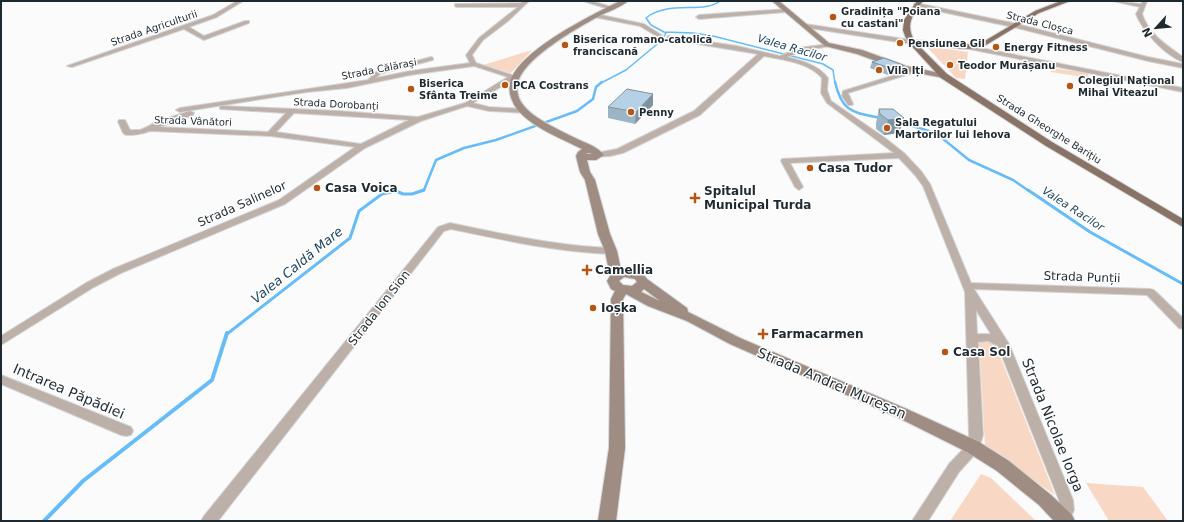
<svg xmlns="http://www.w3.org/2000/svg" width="1184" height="522" font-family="'DejaVu Sans',sans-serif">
  <rect width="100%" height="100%" fill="#fbfbfb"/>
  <path fill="#f9d7c5" d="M926,46L968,52L965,79L956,78Z
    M532,50L511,73L483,65Z
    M1050,68L1088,73L1089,78L1051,72Z
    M987,341L996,346L1055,495L985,446L979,342Z
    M981,474L991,478L1036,521H950Z
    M1086,483L1143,487L1168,521H1109Z"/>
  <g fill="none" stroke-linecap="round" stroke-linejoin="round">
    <path stroke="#65bcf8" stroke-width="1.5" d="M720,1C704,14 667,0 646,18L651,25L664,32L693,33L713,36L823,64L833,70L835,83
      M601,83L626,70L662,40L666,33L664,32"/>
    <path stroke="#65bcf8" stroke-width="2.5" d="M835,82C842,112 852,112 880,118
      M899,122L929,131L942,138L969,160L1013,180L1029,191
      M421,191L424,190L436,160L464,148L496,140L577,111L593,99L596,87L602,82"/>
    <path stroke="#65bcf8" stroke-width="3" d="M1028,190L1090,232L1183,284
      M227,334L350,238L359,211L382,194L396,191L403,194H412L424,190"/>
    <path stroke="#65bcf8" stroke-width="4" d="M44,521L83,481L212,380L227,333"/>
    <g stroke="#d3d5d6" stroke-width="2">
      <path id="street" d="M237,1H243L217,17L189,27L204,36L245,21H249V23L204,40L184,29L72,67L67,66L213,15Z
        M524,1H529L508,21L483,40L472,55L476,63L518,77L473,103L489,107L524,109L528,111L527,113L489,111L467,106L421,121L365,148L285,204L121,273L94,287L1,345V336L86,283L113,269L279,200L355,147L270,136L150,131C145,133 130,137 124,134C122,132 120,125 118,122L119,120H125L130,130H140L147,127L158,121L190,111L194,113L193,115L159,127L268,132L286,113L220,109V107L222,106L339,111L418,117L465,103L508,77L474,66L410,75L347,88L307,92L180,112L176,110L180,108L368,80L376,72L431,57L433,58V60L380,74L376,78L410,71L470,63L466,55L479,38L518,7H457L455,6V4L521,3ZM294,113L409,120L361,144L276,132Z
        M583,1H591L615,8L612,10Z
        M1113,1L1141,4L1143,1H1147L1142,14C1149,34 1166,45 1183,57V62C1165,55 1143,32 1136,14L1140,7Z
        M916,3L1013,23L1148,57L1183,64V68L1148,61L1013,27L914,6V4Z
        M788,9L789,10L786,12L699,19L696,17L699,15Z
        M596,14L644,24L663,36L658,37L640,26L594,17L593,16Z
        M805,24L911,40L914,42L911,44L803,27V25Z
        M669,36L737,46L780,56L798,48L829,44V46L800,52L787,57C803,61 818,65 828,78L827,90L831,101L885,138L904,153L921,171L930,184L971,283L1150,289L1154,290L1183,318V329L1179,328L1147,295L974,289L1009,344L1073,500L1074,510L1069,521H1057L1056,518L1060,510L1059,500L998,346L988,341L978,342L983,435L978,451L959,472L928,521H912L949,464L967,445L969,435L965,292L923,186L915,175L899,158L790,163L803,187L799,190L795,187L781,161L782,159L894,153L827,103L821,93L822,78C808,62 783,60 764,56L700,115L623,153L610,156L596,157V153L617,149L694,111L758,54L667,39V37ZM976,310L991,334H977Z
        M971,46L1183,88V92L969,49V47Z
        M914,69L917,71L916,72L848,93L853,104L852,105H848L842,96L843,91Z
        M450,223C504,234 556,246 611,248L616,251L611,254C556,252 504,240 451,229L444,231L218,521H201L204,516L438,227Z
        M1,375L131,427L133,431L131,435L126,436L121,435L1,384Z"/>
    </g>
    <g stroke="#d3d5d6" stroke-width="2">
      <path id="secondary" d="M620,1H628C621,7 610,11 601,15C579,27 523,58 518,83C514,99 526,110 538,118C550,126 563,132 575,138C585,143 597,146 604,155L596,160H587L590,172L595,180L610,234L617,251L621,270C631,269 641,270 647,279L687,308L688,312L740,338L909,410L979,442L1009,461L1051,495L1072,515L1075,521H1054L1039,505L997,471L967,452L899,418L730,344L687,321L648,306L626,294L623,299L625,448L616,521H598L609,448L611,299L615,291L611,289L607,281L610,276L605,251L598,234L585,180L580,172L576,156L578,152L582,149C561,138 532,128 517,109C512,102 508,92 510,83C517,51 592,15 620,1ZM588,153L593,154H586ZM624,277L635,279L637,282L632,286L623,285L619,281ZM644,289L660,301L641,292Z
        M772,1H779L829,43L862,50L906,66L944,74L948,76L944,78L901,70L857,54L825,46Z"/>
    </g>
    <g stroke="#d3d5d6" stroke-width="2">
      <path id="primary" d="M917,1H923C913,14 905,24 914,40L978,45L1035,11L1061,1H1070L1039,13L981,48L965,49L918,45L947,74L1052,142L1183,219V227L1046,146L941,78L909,43L905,36L903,30L904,20Z"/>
    </g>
    <use href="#street" fill="#bdb0a9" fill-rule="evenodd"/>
    <use href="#secondary" fill="#9f8c82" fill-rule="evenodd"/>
    <use href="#primary" fill="#897266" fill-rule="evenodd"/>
  </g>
  <path fill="#9db4c5" d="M872,62L903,65L901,72L888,75L870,68Z
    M653,94V105L635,124L608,118V107Z
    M879,109L904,118L899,133L884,135L876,129V123Z"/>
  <path fill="#7f92a0" d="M903,65L901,72L888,75L890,68Z
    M653,94V105L635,124L636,112Z
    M904,118L899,133L884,135L888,120Z"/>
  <path fill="#b6d1e5" stroke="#7f92a0" d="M884,58L903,65L890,68L872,62Z
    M627,89L653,94L636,112L608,107Z
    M879,109H893L904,118L888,120L880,114Z"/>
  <g fill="#b75614" stroke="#fff" stroke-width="1.5">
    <circle cx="833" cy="17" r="4"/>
    <circle cx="900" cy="43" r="4"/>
    <circle cx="565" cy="45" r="4"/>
    <circle cx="996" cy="47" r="4"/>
    <circle cx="950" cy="65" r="4"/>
    <circle cx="879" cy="70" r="4"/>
    <circle cx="505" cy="85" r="4"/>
    <circle cx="1070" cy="86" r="4"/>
    <circle cx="411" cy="89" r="4"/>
    <circle cx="631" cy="112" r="4"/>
    <circle cx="887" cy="128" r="4"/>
    <circle cx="810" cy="168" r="4"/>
    <circle cx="317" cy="188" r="4"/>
    <path d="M693 192h4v4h4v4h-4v4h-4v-4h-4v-4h4z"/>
    <path d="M585 264h4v4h4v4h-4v4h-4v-4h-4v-4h4z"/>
    <circle cx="593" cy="308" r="4"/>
    <path d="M761 328h4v4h4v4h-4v4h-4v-4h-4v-4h4z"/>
    <circle cx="945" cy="352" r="4"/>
  </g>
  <g text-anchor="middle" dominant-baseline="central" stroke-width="3" stroke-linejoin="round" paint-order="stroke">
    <g font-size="10" font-weight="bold" fill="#1e2930" stroke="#fff" text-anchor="start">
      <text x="841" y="11">Gradinița "Poiana<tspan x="841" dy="12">cu castani"</tspan></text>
      <text x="573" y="39">Biserica romano-catolică<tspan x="573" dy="12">franciscană</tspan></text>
      <text x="908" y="43">Pensiunea Gil</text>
      <text x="1004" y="47">Energy Fitness</text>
      <text x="958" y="65">Teodor Murășanu</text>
      <text x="887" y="70">Vila Iți</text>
      <text x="1078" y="80">Colegiul Național<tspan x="1078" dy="12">Mihai Viteazul</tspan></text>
      <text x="419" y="83">Biserica<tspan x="419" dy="12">Sfânta Treime</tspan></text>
      <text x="513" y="85">PCA Costrans</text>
      <text x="639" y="112">Penny</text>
      <text x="895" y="122">Sala Regatului<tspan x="895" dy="12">Martorilor lui Iehova</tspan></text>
    </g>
    <g font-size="10" fill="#1e2930" stroke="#fff">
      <text transform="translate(1040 23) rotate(14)">Strada Cloșca</text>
      <text transform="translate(154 28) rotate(-19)">Strada Agriculturii</text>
      <text transform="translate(379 69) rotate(-11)">Strada Călărași</text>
      <text transform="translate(336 104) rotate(3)">Strada Dorobanți</text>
      <text transform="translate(193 121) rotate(2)">Strada Vânători</text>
      <text transform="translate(1049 129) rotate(32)">Strada Gheorghe Barițiu</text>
    </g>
    <g font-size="11" font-style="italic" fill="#1f445d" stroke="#fff">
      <text transform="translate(792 48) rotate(16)">Valea Racilor</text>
      <text transform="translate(1073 209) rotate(33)">Valea Racilor</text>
    </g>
    <g font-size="12" font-weight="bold" fill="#1e2930" stroke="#fff" text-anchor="start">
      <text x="818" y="168">Casa Tudor</text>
      <text x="325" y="188">Casa Voica</text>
      <text x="704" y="191">Spitalul<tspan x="704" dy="14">Municipal Turda</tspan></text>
      <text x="595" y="270">Camellia</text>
      <text x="601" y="308">Ioșka</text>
      <text x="771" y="334">Farmacarmen</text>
      <text x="953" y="352">Casa Sol</text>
    </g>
    <g font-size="12" fill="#1e2930" stroke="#fff">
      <text transform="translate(242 204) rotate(-24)">Strada Salinelor</text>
      <text transform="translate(1082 277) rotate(2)">Strada Punții</text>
      <text transform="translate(379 308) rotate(-52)">Strada Ion Sion</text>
    </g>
    <g font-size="13" font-style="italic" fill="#1f445d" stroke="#fff">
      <text transform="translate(297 265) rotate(-39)">Valea Caldă Mare</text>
    </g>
    <g font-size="14" fill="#1e2930" stroke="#fff">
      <text transform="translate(832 383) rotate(23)">Strada Andrei Mureșan</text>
      <text transform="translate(69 391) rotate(23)">Intrarea Păpădiei</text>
      <text transform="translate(1053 425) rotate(68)">Strada Nicolae Iorga</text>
    </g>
  </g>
  <rect width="1184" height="522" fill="none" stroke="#1e2930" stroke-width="4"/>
  <g transform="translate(1156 28) rotate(243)" stroke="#ffffff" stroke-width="3" paint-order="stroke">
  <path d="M0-3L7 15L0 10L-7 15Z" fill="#1e2930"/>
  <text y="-6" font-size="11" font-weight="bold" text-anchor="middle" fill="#1e2930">N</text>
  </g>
</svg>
